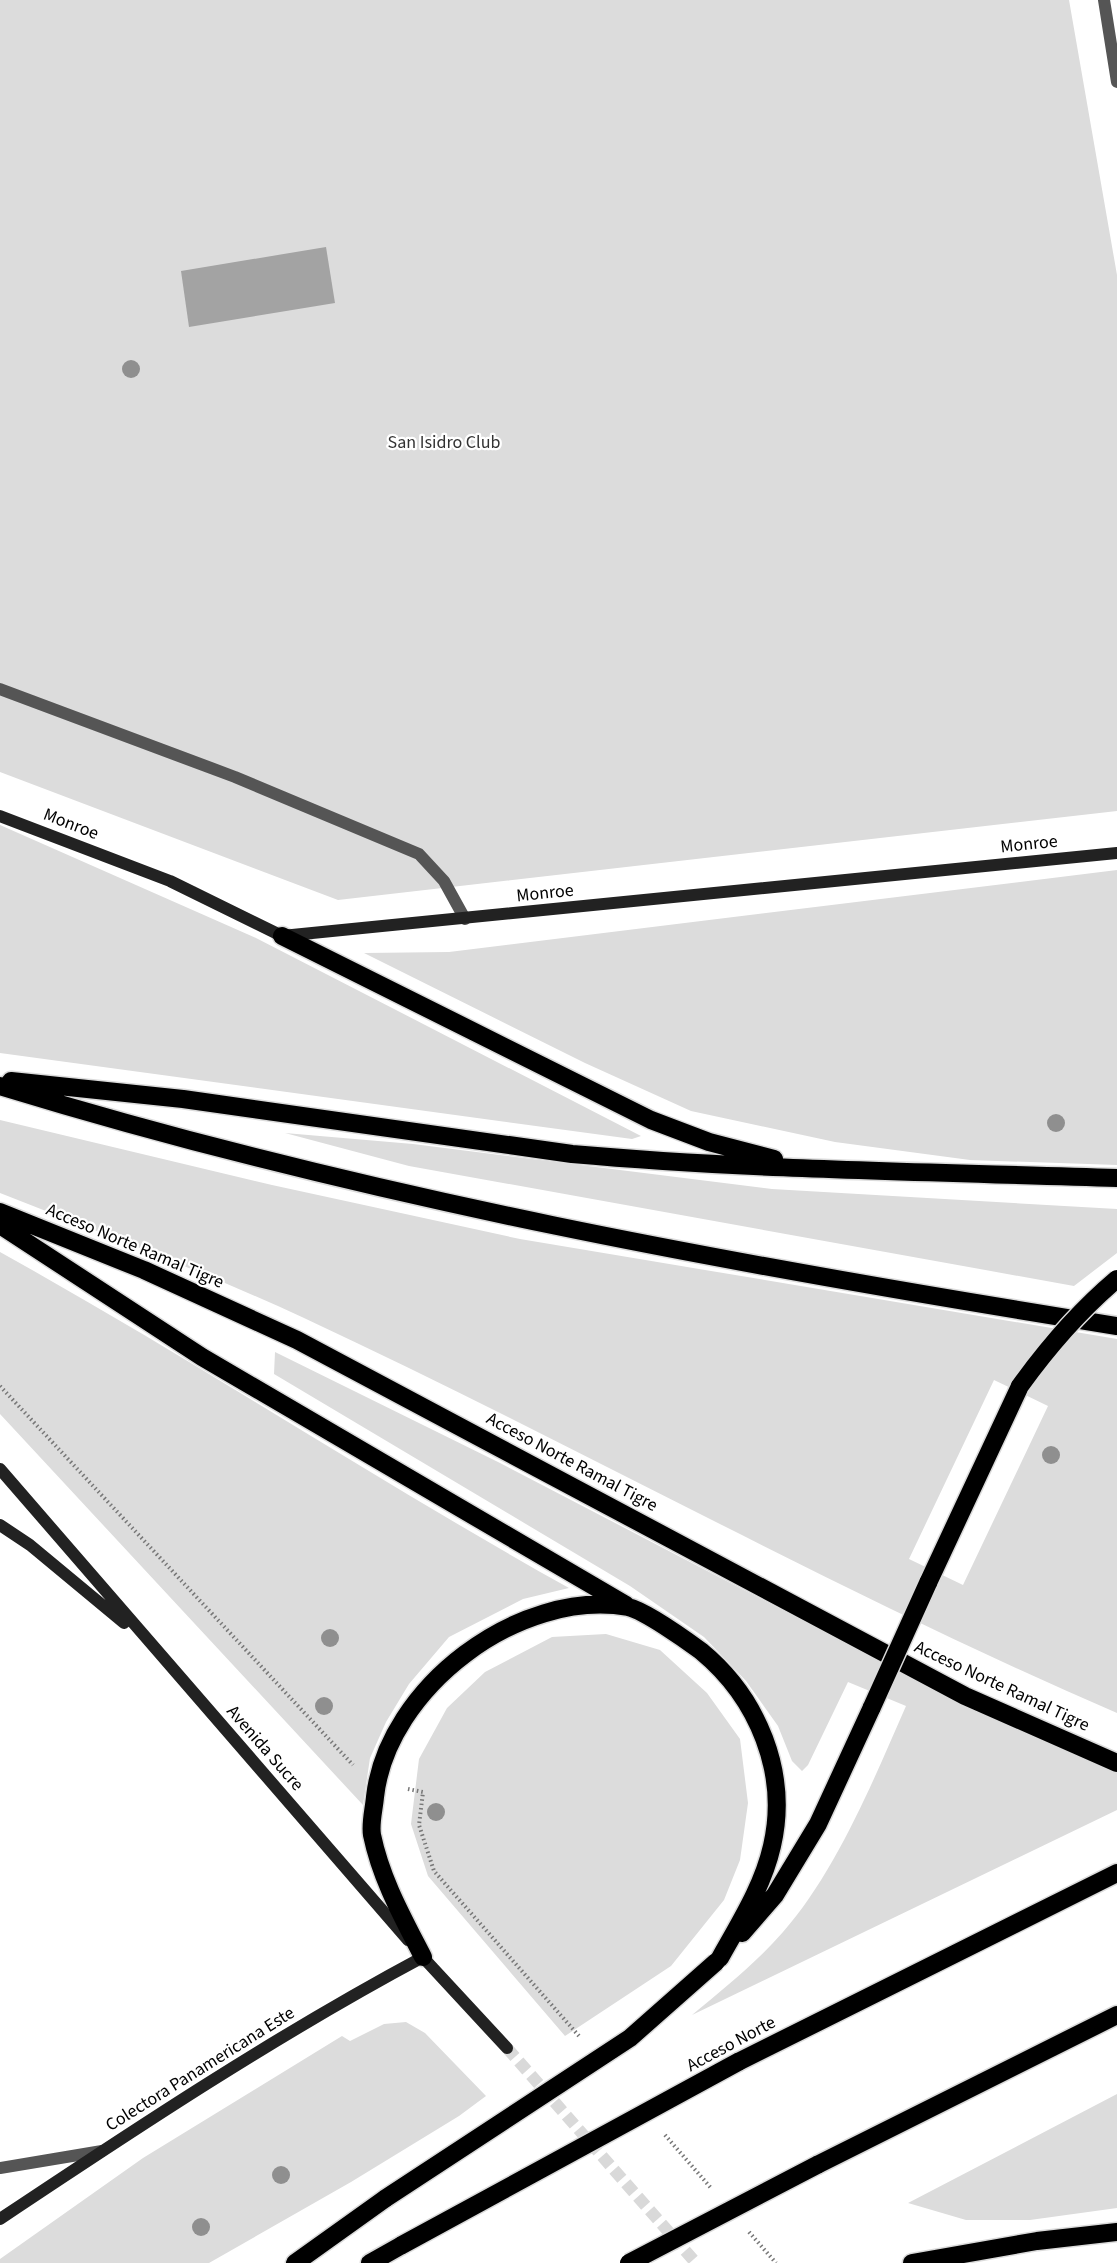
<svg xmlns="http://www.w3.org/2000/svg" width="1117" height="2263" font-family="'Source Sans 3',sans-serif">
  <rect width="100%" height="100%" fill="#fff"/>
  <path fill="#dcdcdc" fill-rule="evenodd" d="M0,0H1069L1117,275V811L338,900L0,772Z
    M0,825L256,938L641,1136L632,1139L0,1053Z
    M1117,870V1165L970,1160L835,1142L691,1111L585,1063L364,953L449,952Z
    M0,1120L272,1185L520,1239L1117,1339V1713C840,1594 577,1445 304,1318C204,1272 102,1233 0,1193ZM994,1380L1048,1406L963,1585L909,1559Z
    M285,1133L413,1144L772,1189L1117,1209V1253L1074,1286L409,1166Z
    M0,1252C193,1359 377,1481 569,1588L523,1599L449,1637L409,1684L386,1722L370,1758L363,1805L0,1414Z
    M275,1352L500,1463L930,1687L1117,1767V1810L692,2015C723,1989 756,1963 783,1932C836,1872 874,1779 906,1706L848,1682L808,1765L802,1771L792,1761L778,1726L746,1681L704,1637L630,1586L274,1374Z
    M606,1634L660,1650L707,1693L740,1739L748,1803L740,1860L724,1900L671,1966L565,2036L428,1876L411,1824L419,1759L447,1708L485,1672L552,1637Z
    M406,2022L425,2033L486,2096L459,2116L351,2182L209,2263H0V2259L143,2158L342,2036L350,2041L384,2024Z
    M1117,2094V2208L1030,2220H966L908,2203Z"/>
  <path fill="#a3a3a3" d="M326,247L335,303L189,327L181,271Z"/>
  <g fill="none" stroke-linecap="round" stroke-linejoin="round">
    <path stroke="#d9d9d9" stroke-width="12" stroke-dasharray="12 6" stroke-linecap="butt" d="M507,2048L696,2263"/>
    <g stroke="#dbdbdb" stroke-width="21">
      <path id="highway" d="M282,936L651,1120L709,1142L774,1159
        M11,1081L183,1099L572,1154C753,1170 935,1172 1117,1178
        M0,1086C365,1198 741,1266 1117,1326
        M0,1212L144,1270L297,1340L965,1696L1117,1763
        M0,1225L202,1357L626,1605
        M928,1583L1020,1386
        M742,1933L775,1895L818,1824L872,1707
        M423,1957C403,1918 381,1879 372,1835C370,1823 374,1809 375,1797C387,1688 519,1588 628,1607C645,1611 686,1640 701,1651C758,1698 789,1773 772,1846C763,1886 740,1922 720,1958
        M738,2062L1117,1873
        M817,2165L1117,2015
        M295,2263L386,2198
        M370,2263L402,2245
        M912,2263L1037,2241L1117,2232"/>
    </g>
    <path stroke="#777" stroke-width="4" stroke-dasharray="1.5 3" stroke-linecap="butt" d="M0,1386L353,1765
      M408,1789L423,1792L419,1825L434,1871L579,2036
      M665,2135L711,2188
      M749,2232L776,2263"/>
    <path stroke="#555" stroke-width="12" d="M0,689L235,777L419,854L444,881L465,919"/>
    <path stroke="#555" stroke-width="12" d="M1104,0L1117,82
      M0,2168L102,2151"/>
    <path stroke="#222" stroke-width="12" d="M0,816L170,881L282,936L1117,853
      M0,1469L408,1940
      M0,1525L30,1545L124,1623
      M419,1953L507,2048
      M0,2219C138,2127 277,2035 423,1957"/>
    <use href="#highway" stroke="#000" stroke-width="18"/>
    <g stroke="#dbdbdb" stroke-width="21" stroke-linecap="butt">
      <path id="highway-bridge" d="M1020,1386C1049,1346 1079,1311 1117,1279
        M872,1707L928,1583
        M386,2198L630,2038L716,1962
        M402,2245L738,2062
        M629,2263L817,2165"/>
    </g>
    <use href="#highway-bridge" stroke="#000" stroke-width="18"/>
  </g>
  <g fill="#8f8f8f">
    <circle cx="131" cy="369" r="9"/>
    <circle cx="1056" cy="1123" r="9"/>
    <circle cx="1051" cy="1455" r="9"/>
    <circle cx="330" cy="1638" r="9"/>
    <circle cx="324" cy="1706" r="9"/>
    <circle cx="436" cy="1812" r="9"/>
    <circle cx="281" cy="2175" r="9"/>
    <circle cx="201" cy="2227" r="9"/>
  </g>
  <g text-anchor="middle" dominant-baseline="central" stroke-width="4.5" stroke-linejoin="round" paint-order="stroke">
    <g font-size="18" fill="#333" stroke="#fff">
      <text x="444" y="442">San Isidro Club</text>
    </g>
    <g font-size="18" fill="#000" stroke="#fff">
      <text transform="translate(71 824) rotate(21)">Monroe</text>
      <text transform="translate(1029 844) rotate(-6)">Monroe</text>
      <text transform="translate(545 893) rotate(-6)">Monroe</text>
      <text transform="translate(135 1246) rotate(23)">Acceso Norte Ramal Tigre</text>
      <text transform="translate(572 1462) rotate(28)">Acceso Norte Ramal Tigre</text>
      <text transform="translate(1002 1686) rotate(25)">Acceso Norte Ramal Tigre</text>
      <text transform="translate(265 1748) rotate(49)">Avenida Sucre</text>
      <text transform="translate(731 2044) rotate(-28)">Acceso Norte</text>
      <text transform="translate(200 2069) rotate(-32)">Colectora Panamericana Este</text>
    </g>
  </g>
</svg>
